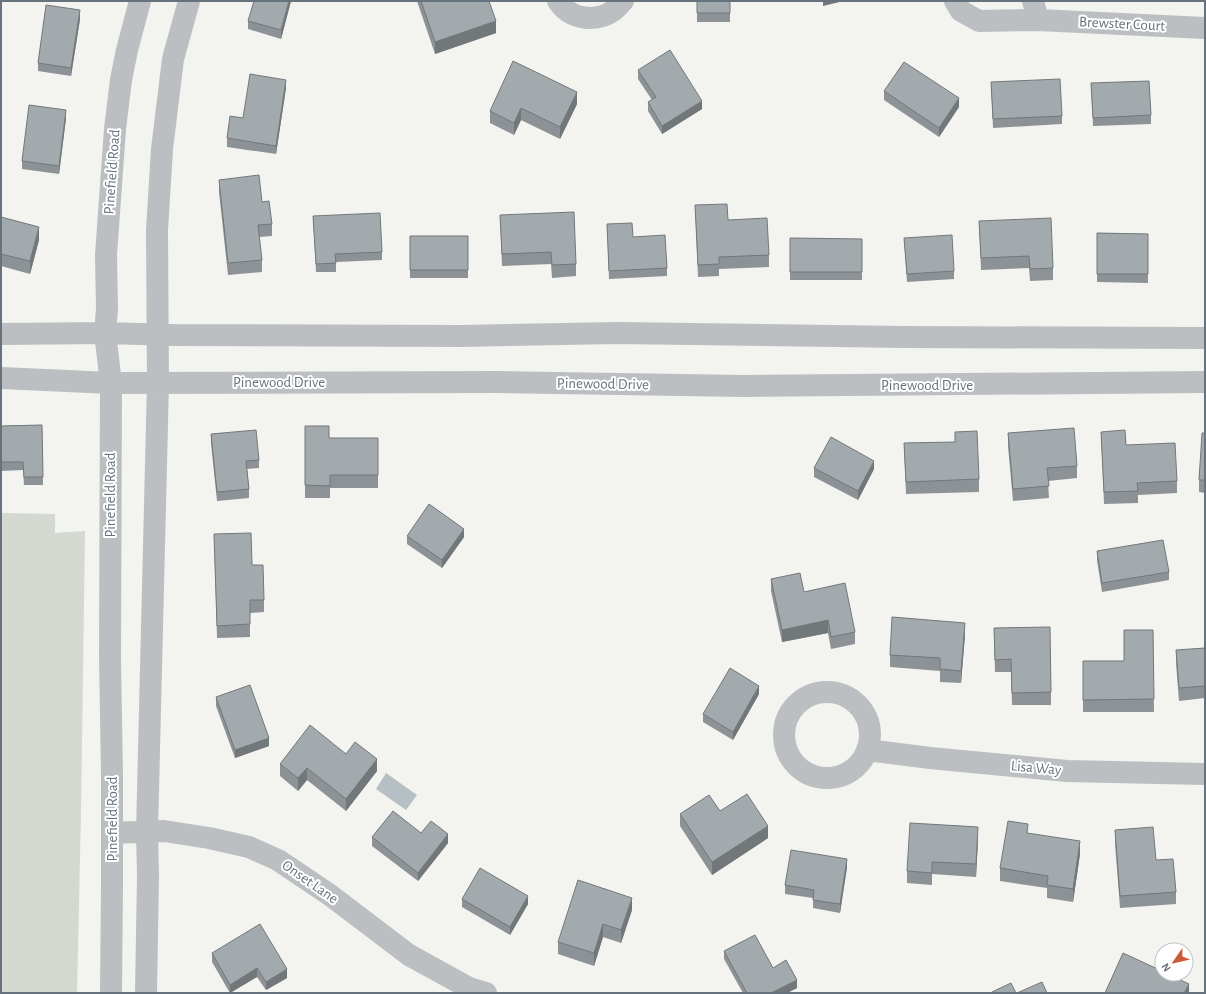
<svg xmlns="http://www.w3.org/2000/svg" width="1206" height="994" font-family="'Alegreya Sans',sans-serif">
  <rect width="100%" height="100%" fill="#f3f3f0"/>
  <path fill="#d3d8d0" d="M1,513L55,514V533L85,531L81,813L77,993H1Z"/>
  <path fill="#b6bfc3" d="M386,773L417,795L406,810L376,789Z"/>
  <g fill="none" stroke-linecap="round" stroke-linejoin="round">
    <path stroke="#bbbfc1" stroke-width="22" d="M558,1C570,20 597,23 614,10C617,8 620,4 623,1
      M955,1L961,11L979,21L1038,20L1205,28
      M1033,1L1038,20
      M1,334L105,333L175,335L462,336L618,333L905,337L1205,338
      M1,378L111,383L499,382L744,386L1205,382
      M784 735a43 43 0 1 1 86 0a43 43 0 1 1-86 0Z
      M867,750L930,758L1067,771L1205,774
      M112,833L164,831L209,838L249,847L278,860L330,895L409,955L469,988L486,993
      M111,993L112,886V775L110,658L111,383L105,333L107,309L106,255L115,129L121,80L127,50L140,1
      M146,993L148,876L147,832L158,383L157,230L162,149L173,59L189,1"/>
  </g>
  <path fill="#8c9296" d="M291,1L281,39L248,29V21Z
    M417,1H489L496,33L435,54Z
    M697,1H730V22H697Z
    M80,19L71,76L38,71V63Z
    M638,70L702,109L662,134L648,111V102L652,100L638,79Z
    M991,82L1062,116V124L993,128Z
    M1091,83L1151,115V124L1093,126Z
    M286,88L276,154L227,147V138L243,118Z
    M884,91L959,107L939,137L884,100Z
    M577,104L560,139L521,120L514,135L490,123V111Z
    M66,118L59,174L22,169V161Z
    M219,180L262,202L272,224V236L259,237L262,260V272L228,275L219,192Z
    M695,205L728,220L769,255V267L719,269V276L698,277Z
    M500,215L576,264V276L552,278L551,264L502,266Z
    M313,216L382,252V260L336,262V272H316Z
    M1,217L39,240L30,274L1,266Z
    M979,221L1053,268V280L1030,281L1029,268L981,270Z
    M607,224L633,237L667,268V276L609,279Z
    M1097,233L1148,234V283L1097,282Z
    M410,236H468V278H410Z
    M790,238L862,239V280H790Z
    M904,238L954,271V279L907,282Z
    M42,425L43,485H24L23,470L1,471V426Z
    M305,426L329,438H378V488H330V498H305Z
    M1101,432L1126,445L1177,481V493L1138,495V503L1104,504Z
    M1008,433L1077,466V478L1048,481L1049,498L1013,501L1008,446Z
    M1205,433V493L1199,492V480Z
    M211,434L259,460V468L247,469L249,489V498L217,501L211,443Z
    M904,443L979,479V492L906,494Z
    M814,468L874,469L858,500L814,477Z
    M214,534L252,565L264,600V612L250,613V637L217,638Z
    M407,536L464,537L442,568L407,544Z
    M1097,551L1169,572V580L1102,592L1097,560Z
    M771,579L804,592L855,632V644L831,649L828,633L782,642L771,591Z
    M994,628L1051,692V705H1012L1011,672H995Z
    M1153,630L1154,712H1083V661H1124Z
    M965,635L961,683L940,682V671L890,667V655Z
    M1205,648V698L1179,701L1176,663V650Z
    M759,694L733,740L703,722V714Z
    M216,697L269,746L235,758L216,706Z
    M346,754L377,771L346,811L307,780L298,791L280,776V764Z
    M720,811L768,838L712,875L680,826V814Z
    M1115,830L1156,860L1176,892V904L1120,908L1115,843Z
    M1028,833L1080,854L1073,902L1047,898V888L1000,881V868Z
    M372,837L448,843L418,881L372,846Z
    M978,839L976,877L932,874V885L907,883V871Z
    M847,867L840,913L813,908V898L785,894V885Z
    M462,899L528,904L510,935L462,907Z
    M632,910L621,943L603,937L594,966L558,954V942Z
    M724,951L773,968L797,988L787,993H743L724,959Z
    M212,953L287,978L266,990L257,977L230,993L212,962Z"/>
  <path fill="#72777a" d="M289,1H291L281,39V30Z
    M823,1H844L823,6Z
    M80,10V19L71,76V68Z
    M496,21V33L435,54V42Z
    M286,80V88L276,154V146Z
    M577,92V104L560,139V127Z
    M959,98V107L939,137V128Z
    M702,101V109L662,134V126Z
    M521,108V120L514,135V123Z
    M66,110V118L59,174V166Z
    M39,227V240L30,274V261Z
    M874,461V469L858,500V491Z
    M464,529V537L442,568V560Z
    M828,620V633L782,642V630Z
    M965,623V635L961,683V671Z
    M759,686V694L733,740V732Z
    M269,738V746L235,758V750Z
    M377,759V771L346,811V799Z
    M307,768V780L298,791V778Z
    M768,826V838L712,875V862Z
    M978,827V839L976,877V864Z
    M448,834V843L418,881V873Z
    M1080,841V854L1073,902V889Z
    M847,859V867L840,913V904Z
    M528,896V904L510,935V927Z
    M632,898V910L621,943V930Z
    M603,924V937L594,966V953Z
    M257,968V977L230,993V985Z
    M287,969V978L266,990V982Z
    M797,980V988L787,993H771Z
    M1189,984V993H1184Z"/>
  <path fill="#a3aaae" stroke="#72777a" d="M254,1H289L281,30L248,21Z
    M421,1H489L496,21L435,42Z
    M697,1H730V13H697Z
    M46,5L80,10L71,68L38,63Z
    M670,50L702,101L662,126L648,102L656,97L638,70Z
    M513,61L577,92L560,127L521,108L514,123L490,111Z
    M904,62L959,98L939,128L884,91Z
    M250,74L286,80L276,146L227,138L230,116L243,118Z
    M1060,79L1062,116L993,119L991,82Z
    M1149,81L1151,115L1093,118L1091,83Z
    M29,105L66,110L59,166L22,161Z
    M259,175L262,202L269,201L272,224L258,225L262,260L228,263L219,180Z
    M727,204L728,220L767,218L769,255L719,257V264L698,265L695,205Z
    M574,212L576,264L552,265L551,252L502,254L500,215Z
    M380,213L382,252L335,254L336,263L316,264L313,216Z
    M1,217L39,227L30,261L1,254Z
    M1051,218L1053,268L1030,269L1029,256L981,258L979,221Z
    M632,223L633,237L665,235L667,268L609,271L607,224Z
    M1097,233L1148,234V274H1097Z
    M952,235L954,271L907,274L904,238Z
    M410,236H468V270H410Z
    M790,238L862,239V272H790Z
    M42,425L43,477H24L23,462H1V426Z
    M305,426H329V438H378V475H330V486L305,485Z
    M1074,428L1077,466L1047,468L1049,486L1013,489L1008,433Z
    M256,430L259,460L246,461L249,489L217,492L211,434Z
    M1125,430L1126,445L1175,443L1177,481L1137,483L1138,491L1104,492L1101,432Z
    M977,431L979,479L906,482L904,443L955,442V432Z
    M1202,433H1205V480H1199Z
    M831,437L874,461L858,491L814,468Z
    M429,504L464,529L442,560L407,536Z
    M251,533L252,565H263L264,600H250V624L217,626L214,534Z
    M1163,540L1169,572L1102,583L1097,551Z
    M800,573L804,592L845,583L855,632L831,637L828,620L782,630L771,579Z
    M892,617L965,623L961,671L940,669V658L890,655Z
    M1050,627L1051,692L1012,693L1011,659L995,660L994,628Z
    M1124,630H1153L1154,699L1083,700V661H1124Z
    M1205,648V686L1179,688L1176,650Z
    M730,668L759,686L733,732L703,714Z
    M250,685L269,738L235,750L216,697Z
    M310,725L346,754L355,742L377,759L346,799L307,768L298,778L280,764Z
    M747,794L768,826L712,862L680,814L709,795L720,811Z
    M393,811L421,833L431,821L448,834L418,873L372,837Z
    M1008,821L1028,824L1027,833L1080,841L1073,889L1047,885L1048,876L1000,868Z
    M910,823L978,827L976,864L932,862V873L907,871Z
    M1153,827L1156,860L1173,859L1176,892L1120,896L1115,830Z
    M791,850L847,859L840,904L813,900L814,890L785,885Z
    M480,868L528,896L510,927L462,899Z
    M578,880L632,898L621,930L603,924L594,953L558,942Z
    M260,924L287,969L266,982L257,968L230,985L212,953Z
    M755,935L773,968L786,960L797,980L771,993H747L724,951Z
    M1123,953L1162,971V974H1168L1189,984L1184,993H1105Z
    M1042,982L1047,993H1017Z
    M1011,983L1016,993H993L992,992Z"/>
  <g text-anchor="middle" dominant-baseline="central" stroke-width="4" stroke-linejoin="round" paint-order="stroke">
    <g font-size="15" fill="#66737d" stroke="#fff">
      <text transform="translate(1122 24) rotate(3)">Brewster Court</text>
      <text transform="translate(112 172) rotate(-86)">Pinefield Road</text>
      <text x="279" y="382">Pinewood Drive</text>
      <text transform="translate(603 384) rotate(1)">Pinewood Drive</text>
      <text x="927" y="385">Pinewood Drive</text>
      <text transform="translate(110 495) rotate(-90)">Pinefield Road</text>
      <text transform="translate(1036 768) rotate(5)">Lisa Way</text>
      <text transform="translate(112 819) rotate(-90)">Pinefield Road</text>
      <text transform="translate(310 882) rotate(35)">Onset Lane</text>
    </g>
  </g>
  <rect width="1206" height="994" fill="none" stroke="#66737d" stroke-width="4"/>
  <g transform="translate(1174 962) rotate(236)"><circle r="19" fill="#ffffff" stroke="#c2c7cb"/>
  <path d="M0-3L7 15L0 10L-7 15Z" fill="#cc5937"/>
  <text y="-6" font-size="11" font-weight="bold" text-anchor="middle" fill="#66737d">N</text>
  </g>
</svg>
